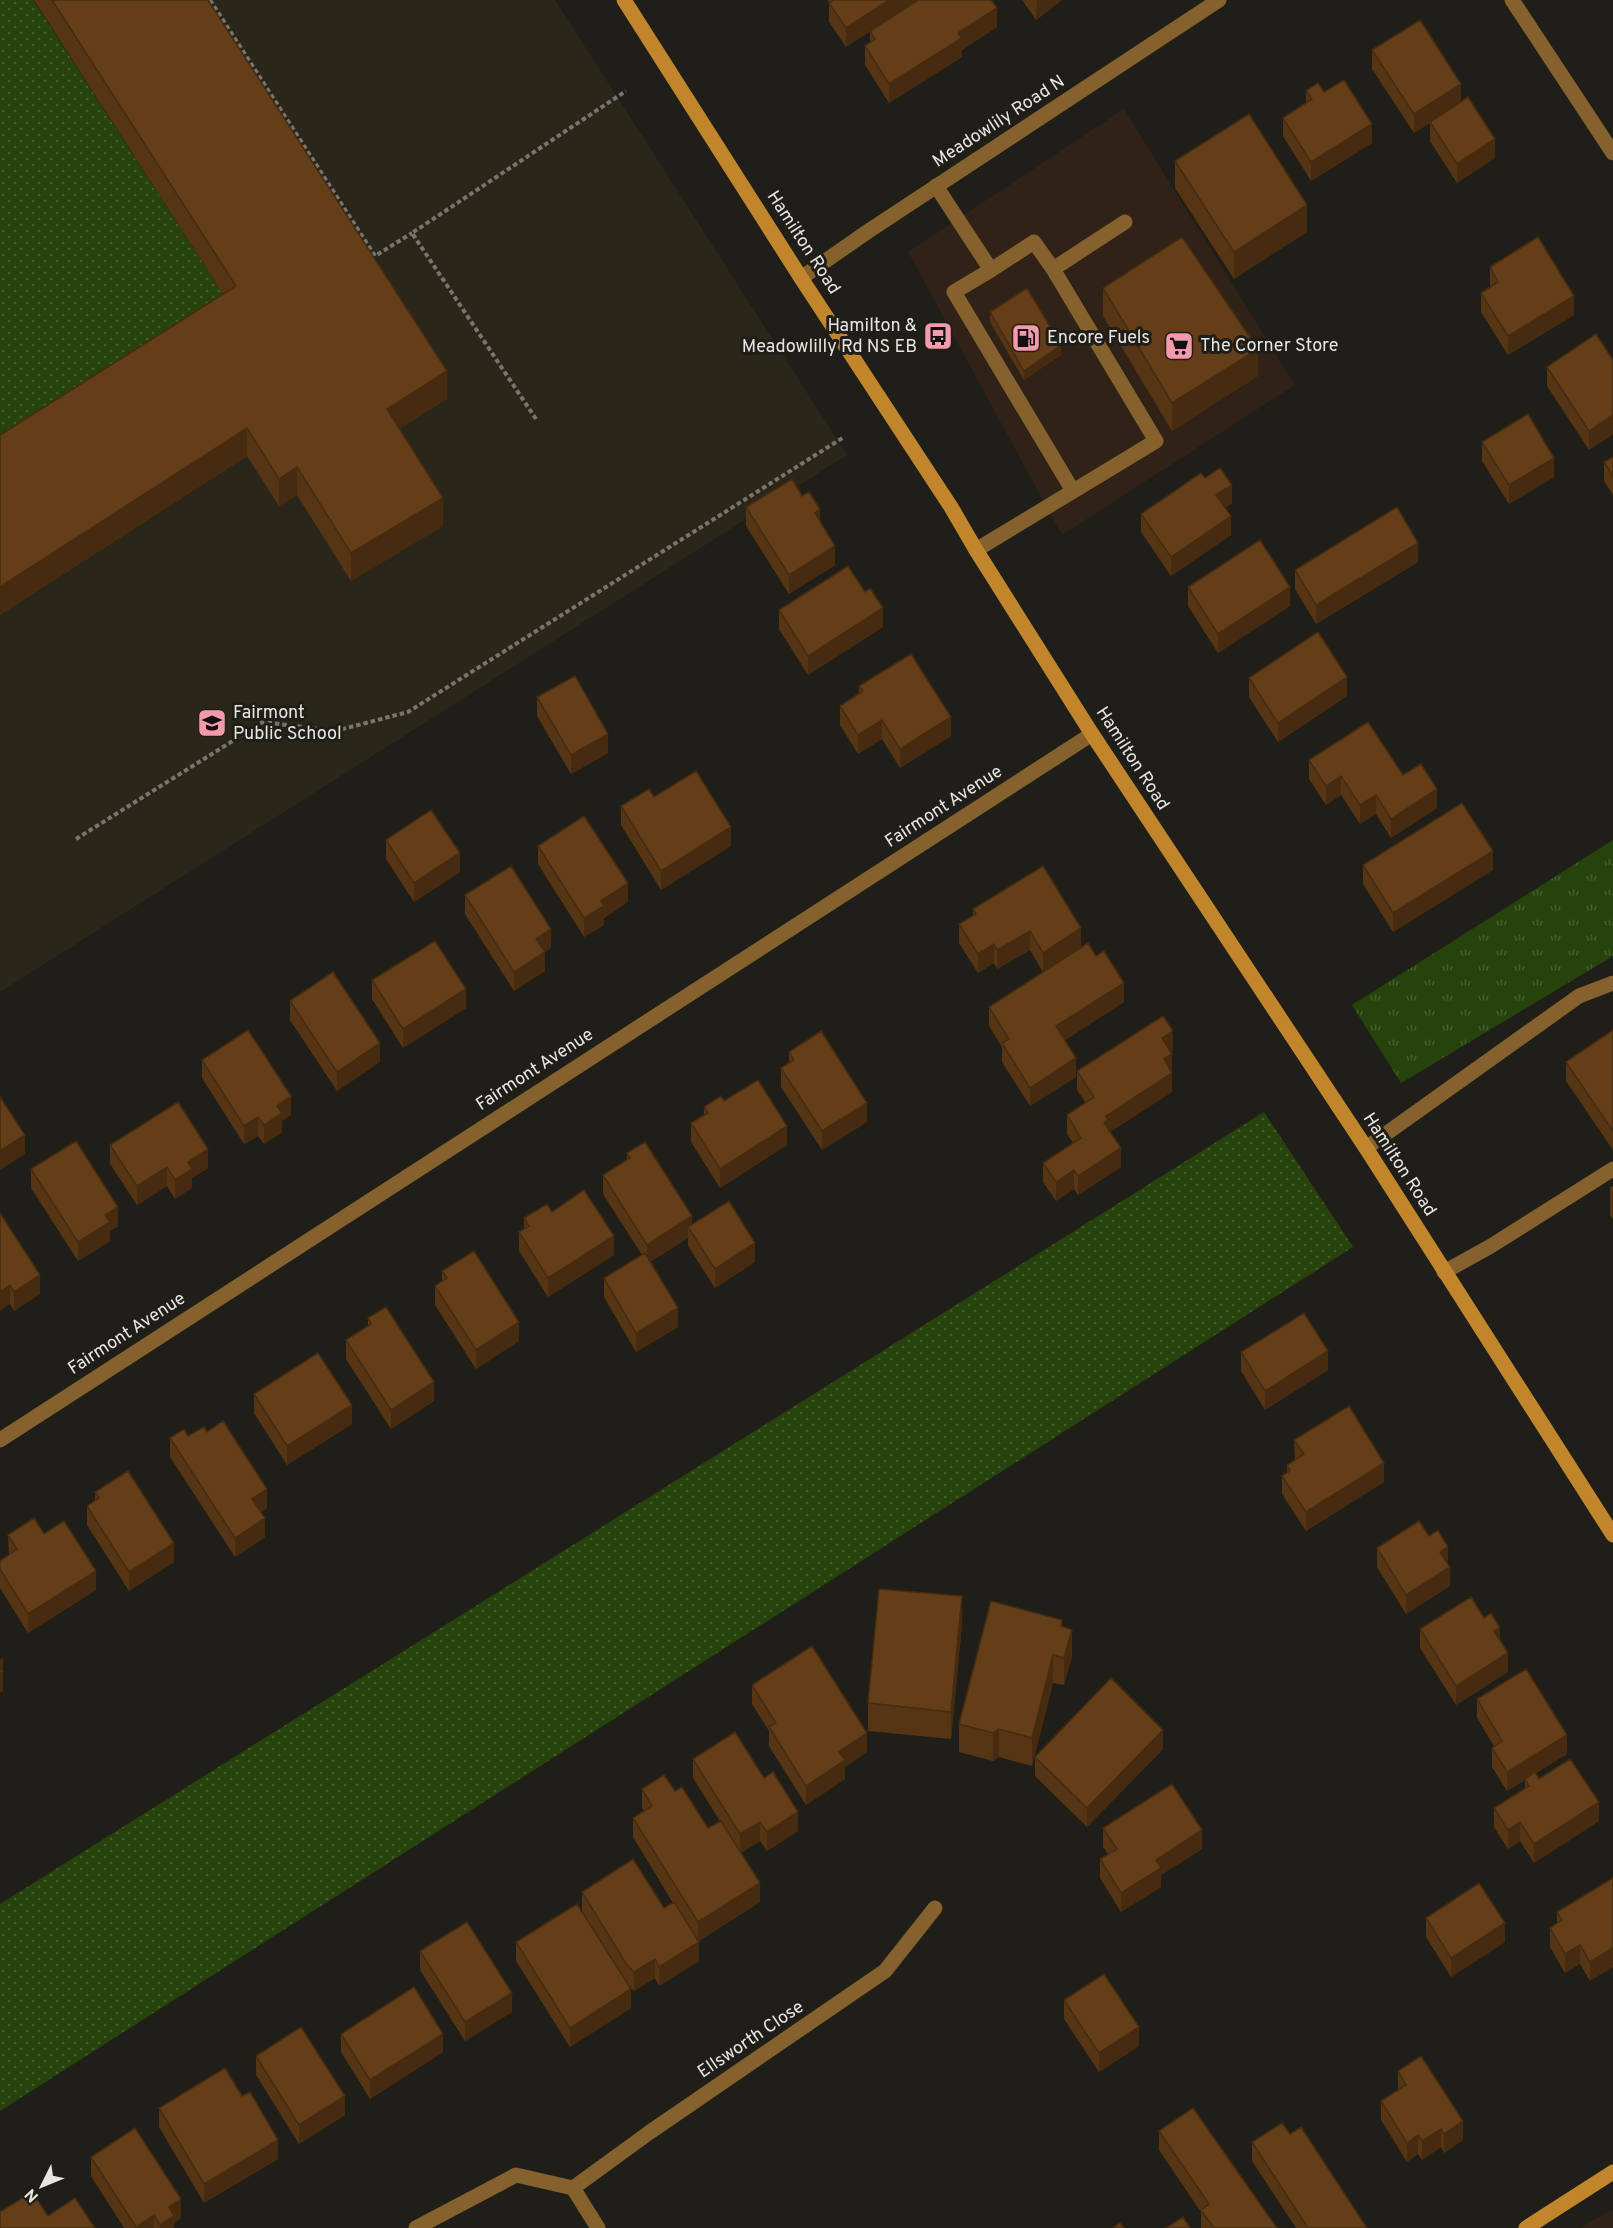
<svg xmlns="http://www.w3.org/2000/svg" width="1613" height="2228" font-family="Overpass,sans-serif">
  <defs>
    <pattern id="grass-tufts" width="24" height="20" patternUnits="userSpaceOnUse" patternTransform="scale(1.5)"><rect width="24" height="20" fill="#27430c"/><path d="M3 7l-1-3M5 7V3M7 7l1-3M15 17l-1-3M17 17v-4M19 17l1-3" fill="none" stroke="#465e2f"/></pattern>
    <pattern id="park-dots" width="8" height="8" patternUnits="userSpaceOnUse" patternTransform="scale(1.5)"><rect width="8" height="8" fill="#27430c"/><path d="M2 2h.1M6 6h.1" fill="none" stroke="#465e2f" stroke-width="1.8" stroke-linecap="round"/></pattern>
  </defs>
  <rect width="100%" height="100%" fill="#201e18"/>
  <path fill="#302216" d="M1124,109L1295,385L1062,535L908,252Z
    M1613,2209V2228H1580Z"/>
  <path fill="#2a271a" d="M0,0H555L847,455L0,992Z"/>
  <path fill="url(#grass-tufts)" d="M1613,840V956L1401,1083L1352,1005Z"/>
  <path fill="url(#park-dots)" d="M0,0H33L235,313L0,462Z
    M1264,1112L1353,1247L0,2111V1904Z"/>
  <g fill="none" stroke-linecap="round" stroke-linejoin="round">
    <path stroke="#777570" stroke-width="4" stroke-dasharray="4.5 3" stroke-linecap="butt" d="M210,0L375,256L412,233
      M536,419L412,233L626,91
      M76,839L263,722L335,731L408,712L844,437"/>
    <path stroke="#85612e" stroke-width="15" d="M936,186L991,270L1034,242L1053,269L1156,441L976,550
      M1053,269L1125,222
      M991,270L954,292L1073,491
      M1366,1148L1579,996L1613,983
      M1444,1272L1491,1246L1613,1169"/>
    <path stroke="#85612e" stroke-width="15" d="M1512,0L1613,153
      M801,278L867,232L1219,0
      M0,1440L1092,734
      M573,2188L650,2132L885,1971L935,1908
      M416,2228L516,2175L573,2188L598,2228"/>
    <path stroke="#c1862c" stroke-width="15" d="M624,0L801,278L951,507L976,550L1092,734L1366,1148L1613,1535
      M1526,2228L1613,2172"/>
  </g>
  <path fill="#563515" d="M34,0H208L447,399L399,429L443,526L351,581L297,495L279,506L247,456L0,615V435L223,294Z
    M828,0H991L997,27L962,50V57L889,103L865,65V46L870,42V31L846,47L829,22V3Z
    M1022,0H1062L1036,20Z
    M1372,50L1461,102L1495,158L1457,183L1430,141V123L1414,133L1372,69Z
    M1306,91L1372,143L1311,181L1283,136V118L1306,103Z
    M1175,161L1307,232L1234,279L1175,188Z
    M1490,267L1574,315L1508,355L1481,312V293L1490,287Z
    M1103,288L1258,376L1172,431L1103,316Z
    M990,312L1061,355L1024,380L990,322Z
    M1613,360V434L1589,450L1547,386V367Z
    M1482,442L1554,477L1509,504L1482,461Z
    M1613,457V495L1604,481V462Z
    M1205,478L1232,503L1225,508L1231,535L1171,576L1141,532V514Z
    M802,496L820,522L835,565L789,594L746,526V507Z
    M1418,562L1316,624L1295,589V570Z
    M1188,587L1290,606L1218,653L1188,606Z
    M779,610L883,627L808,675L779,629Z
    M1249,678L1347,696L1278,742L1249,697Z
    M859,686L951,736L900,768L882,739L858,754L840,725V706L859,694Z
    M537,697L608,753L571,774L537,716Z
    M1309,760L1403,775L1437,808L1391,838L1376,814L1360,824L1341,795L1326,805L1309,779Z
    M654,797L731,846L661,890L621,825V806Z
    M386,840L460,872L414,902L386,859Z
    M538,846L628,902L604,918V925L584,937L538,864Z
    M1363,865L1493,870L1393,932L1363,884Z
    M1043,866V972L1030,950L997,969L994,963L978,973L959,943V924L973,916V909Z
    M465,895L551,948L545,952V971L514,991L465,914Z
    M372,980L466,1008L403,1048L372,999Z
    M290,1001L380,1062L337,1091L290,1020Z
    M1124,1002L1065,1040L1076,1077L1030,1106L1002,1062V1047L989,1026V1007Z
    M1613,1030V1150L1566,1081V1062Z
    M1173,1050L1170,1051L1172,1054V1092L1110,1132L1121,1167L1078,1195L1074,1189L1056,1201L1043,1182V1163L1073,1143L1067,1134V1115L1086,1103L1077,1090V1071Z
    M789,1052L867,1122L822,1150L781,1087V1068L789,1063Z
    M202,1060L291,1115L282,1121V1132L264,1144L258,1136L244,1144L202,1078Z
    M724,1101L787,1145L720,1188L691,1142V1123L704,1115V1107Z
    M110,1145L208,1168L192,1178V1188L175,1199L167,1186L137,1205L110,1164Z
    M627,1153L692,1224L755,1262L715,1288L688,1246V1238L650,1262L678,1327L636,1352L604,1297V1278L642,1255L603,1194V1175L627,1159Z
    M31,1169L118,1226L110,1231V1241L78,1261L31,1188Z
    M1613,1186V1219L1610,1215V1187Z
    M552,1212L614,1255L548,1297L519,1251V1232L524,1229V1218Z
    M0,1213L40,1294L14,1311L10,1304Z
    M442,1271L519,1341L476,1369L435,1305V1286L442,1282Z
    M368,1318L434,1401L391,1429L346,1359V1340L368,1326Z
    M1241,1352L1328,1370L1265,1410L1241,1371Z
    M254,1394L352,1424L287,1465L254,1413Z
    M207,1432L267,1508L261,1512L265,1537L235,1557L170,1457V1438L188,1436Z
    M1294,1440L1384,1482L1306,1531L1282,1494V1476L1287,1473V1465L1295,1460Z
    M95,1492L174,1562L129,1591L87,1525V1506L95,1501Z
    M44,1534L96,1590L28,1633L0,1588V1561L9,1555L8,1535Z
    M1377,1548L1448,1565L1450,1586L1406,1614L1377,1567Z
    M1484,1618L1500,1640L1508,1672L1456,1705L1420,1648V1629Z
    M962,1624L951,1739L868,1731V1703Z
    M1062,1627L1072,1657L1064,1685L1053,1683L1032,1766L999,1757L993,1761L959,1752V1724Z
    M752,1685L867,1752L845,1767V1779L806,1805L769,1746V1731L752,1704Z
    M1477,1699L1567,1754L1536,1773L1539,1779L1599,1821L1534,1863L1520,1841L1508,1849L1494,1827V1808L1525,1788V1780L1507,1791L1492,1767V1748L1494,1746L1477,1718Z
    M1163,1749L1087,1827L1035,1776V1757Z
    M693,1759L798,1831L767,1851L760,1841L741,1853L760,1902L699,1941V1961L659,1986L655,1978L634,1991L627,1983L631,2008L570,2047L516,1961V1942L582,1911V1892L664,1908L673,1903L633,1837V1818L644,1811L642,1808V1789L675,1791L708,1828L720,1821L693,1778Z
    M1103,1828L1202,1849L1161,1875V1887L1121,1912L1100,1878V1859L1108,1854L1103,1847Z
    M1613,1878L1590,1981L1580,1964L1565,1973L1550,1947V1928L1557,1923V1912Z
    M1426,1918L1505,1942L1451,1977L1426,1937Z
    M420,1951L512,2012L465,2041L420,1970Z
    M1064,2000L1139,2046L1099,2072L1064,2019Z
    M341,2034L443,2052L370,2099L341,2052Z
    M256,2056L345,2115L299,2144L256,2075Z
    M1398,2071L1463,2140L1444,2153L1441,2147L1422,2160L1418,2154L1407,2162L1381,2120V2101L1398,2090Z
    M159,2108L278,2159L204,2203L159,2127Z
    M1159,2131L1277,2228H1201V2212L1159,2150Z
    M1290,2134L1367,2228H1296L1252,2161V2142Z
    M91,2157L181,2218L174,2223V2228H124L91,2176Z"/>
  <path fill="#462b11" d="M889,0H919L846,47V28Z
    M1037,0H1062L1036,20Z
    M997,8V27L962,50V57L889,103V84L958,33Z
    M1461,84V103L1414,133V114Z
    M1372,124V143L1311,181V162Z
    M1495,139V158L1457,183V164Z
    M1307,205V232L1234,279V252Z
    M1574,296V315L1508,355V336Z
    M1061,345V355L1024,380V371Z
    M1258,349V376L1172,431V403Z
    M447,371V399L387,436V409Z
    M1613,415V434L1589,450V431Z
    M247,428V456L0,615V587Z
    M1554,458V477L1509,504V485Z
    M297,467V495L279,506V479Z
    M1232,485V503L1216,514V495Z
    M443,498V526L351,581V553Z
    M820,509V528L815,513Z
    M1231,516V535L1171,576V557Z
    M1418,543V562L1316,624V605Z
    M835,546V565L789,594V575Z
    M1290,587V606L1218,653V634Z
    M883,608V627L808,675V656Z
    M1347,677V696L1278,742V723Z
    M951,717V736L900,768V749Z
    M882,720V739L858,754V735Z
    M608,734V753L571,774V755Z
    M1341,776V795L1326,805V786Z
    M1437,789V808L1391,838V819Z
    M1376,795V814L1360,824V805Z
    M731,827V846L661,890V871Z
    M1493,851V870L1393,932V913Z
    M460,853V872L414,902V883Z
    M628,883V902L604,918V925L584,937V918L601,901Z
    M1081,928V947L1043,972V953Z
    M551,929V948L536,958V939Z
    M1030,931V950L997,969V950Z
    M994,944V963L978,973V954Z
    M545,952V971L514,991V972Z
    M1124,983V1002L1056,1045V1026Z
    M466,989V1008L403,1048V1029Z
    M1173,1031V1050L1162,1057V1038Z
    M380,1043V1062L337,1091V1072Z
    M1172,1054V1092L1108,1133L1104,1123L1106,1116L1164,1059Z
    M1076,1058V1077L1030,1106V1088Z
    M291,1096V1115L282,1121V1132L264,1144V1125L277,1106Z
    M867,1103V1122L822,1150V1131Z
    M258,1117V1136L244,1144V1126Z
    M787,1126V1145L720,1188V1169Z
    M25,1135V1154L0,1170V1151Z
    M1121,1148V1167L1078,1195V1176Z
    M208,1149V1168L192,1178V1188L175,1199V1180L188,1162Z
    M167,1167V1186L137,1205V1186Z
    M1074,1170V1189L1056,1201V1182Z
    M118,1207V1226L110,1231V1241L78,1261V1242L105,1215Z
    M692,1216V1234L688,1227V1238L647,1264V1245Z
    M614,1236V1255L548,1297V1278Z
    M755,1243V1262L715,1288V1269Z
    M40,1275V1294L14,1311V1292Z
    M10,1285V1304L0,1311V1292Z
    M678,1308V1327L636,1352V1333Z
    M519,1322V1341L476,1369V1350Z
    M1328,1351V1370L1265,1410V1391Z
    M434,1382V1401L391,1429V1410Z
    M352,1405V1424L287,1465V1446Z
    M1384,1463V1482L1306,1531V1512Z
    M267,1489V1508L252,1518V1499Z
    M265,1518V1537L235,1557V1538Z
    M174,1543V1562L129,1591V1572Z
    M1448,1547V1566L1440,1552Z
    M1450,1567V1586L1406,1614V1595Z
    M96,1571V1590L28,1633V1614Z
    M962,1596V1624L951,1739V1712Z
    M1500,1628V1647L1494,1631Z
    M1072,1630V1657L1064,1685V1658Z
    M1508,1653V1672L1456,1705V1686Z
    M1053,1655V1683L1032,1766V1738Z
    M3,1658V1691L0,1693V1660Z
    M999,1729V1757L993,1761V1733Z
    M1163,1730V1749L1087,1827V1808Z
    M867,1733V1752L845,1767V1779L806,1805V1786L839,1752Z
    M1567,1735V1754L1507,1791V1772Z
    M1599,1802V1821L1534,1863V1844Z
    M798,1812V1831L767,1851V1832Z
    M760,1822V1841L740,1853V1834Z
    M1520,1822V1841L1508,1849V1830Z
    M1202,1830V1849L1161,1875V1887L1121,1912V1893L1156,1860Z
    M760,1883V1902L698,1941V1922Z
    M1505,1923V1942L1451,1977V1958Z
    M699,1942V1961L659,1986V1967Z
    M1580,1945V1964L1565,1973V1954Z
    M1613,1948V1967L1590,1981V1962Z
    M655,1959V1978L634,1991V1972Z
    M631,1989V2008L570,2047V2028Z
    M512,1993V2012L465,2041V2022Z
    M1139,2027V2046L1099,2072V2053Z
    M443,2034V2052L370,2099V2080Z
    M345,2096V2115L299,2144V2125Z
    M1463,2121V2140L1444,2153V2134Z
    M1441,2129V2147L1422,2160V2141Z
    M1418,2135V2154L1407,2162V2143Z
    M278,2140V2159L204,2203V2184Z
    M181,2199V2218L174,2223V2228H160V2225L169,2207Z
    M154,2215V2228H136V2227Z"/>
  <path fill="#643e18" stroke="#462b11" stroke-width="1.5" d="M52,0H208L447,371L387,409L443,498L351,553L297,467L279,479L247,428L0,587V435L236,286Z
    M834,0H889L846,28L829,3Z
    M918,0H991L997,8L958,33L962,38L889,84L865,46L875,39L870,31Z
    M1420,20L1461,84L1414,114L1372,50Z
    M1344,80L1372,124L1311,162L1283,118L1312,99L1306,91L1318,83L1324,92Z
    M1468,97L1495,139L1457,164L1430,122Z
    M1249,114L1307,205L1234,252L1175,161Z
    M1182,237L1258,349L1172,403L1103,288Z
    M1538,237L1574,296L1508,336L1481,293L1498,282L1490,267Z
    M1027,288L1061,345L1024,371L990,312Z
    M1596,334L1613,360V415L1589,431L1547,367Z
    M1528,414L1554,458L1509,485L1482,442Z
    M1613,457V476L1604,462Z
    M1220,468L1232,485L1216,495L1231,516L1171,557L1141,514L1201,473L1205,478Z
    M792,479L802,496L809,492L820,509L815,513L835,546L789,575L746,507Z
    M1397,507L1418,543L1316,605L1295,570Z
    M1260,540L1290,587L1218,634L1188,587Z
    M848,566L865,592L870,588L883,608L808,656L779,610Z
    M1318,632L1347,677L1278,723L1249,678Z
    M911,654L951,717L900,749L882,720L858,735L840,706L863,691L859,686Z
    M575,676L608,734L571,755L537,697Z
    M1368,722L1403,775L1421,764L1437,789L1391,819L1376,795L1360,805L1341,776L1326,786L1309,760Z
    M696,771L731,827L661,871L621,806L649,789L654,797Z
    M1462,803L1493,851L1393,913L1363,865Z
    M431,810L460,853L414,883L386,840Z
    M584,816L628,883L601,901L604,906L584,918L538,846Z
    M511,866L551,929L536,939L545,952L514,972L465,895Z
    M1043,866L1081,928L1043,953L1030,931L997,950L994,944L978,954L959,924L976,914L973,909Z
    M435,941L466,989L403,1029L372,980Z
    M1088,943L1096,956L1104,951L1124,983L1056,1026L1076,1058L1030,1088L1002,1043L1009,1039L989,1007Z
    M333,972L380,1043L337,1072L290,1001Z
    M1163,1016L1173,1031L1162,1038L1172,1054L1164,1059L1172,1073L1106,1116L1108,1120L1104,1123L1121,1148L1078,1176L1074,1170L1056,1182L1043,1163L1081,1138L1067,1115L1094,1097L1077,1071Z
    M248,1030L291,1096L277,1106L282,1113L264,1125L258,1117L244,1126L202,1060Z
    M1613,1030V1131L1566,1062Z
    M821,1031L867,1103L822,1131L781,1068L794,1060L789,1052Z
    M758,1080L787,1126L720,1169L691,1123L708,1113L704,1107L721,1096L724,1101Z
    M0,1097L25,1135L0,1151Z
    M178,1102L208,1149L188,1162L192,1169L175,1180L167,1167L137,1186L110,1145Z
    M76,1141L118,1207L105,1215L110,1222L78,1242L31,1169Z
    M645,1142L692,1216L647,1245L603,1175L630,1158L627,1153Z
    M584,1190L614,1236L548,1278L519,1232L529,1226L524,1218L547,1204L552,1212Z
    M729,1201L755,1243L715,1269L688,1227Z
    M0,1213L40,1275L14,1292L10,1285L0,1292Z
    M474,1251L519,1322L476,1350L435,1286L447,1278L442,1271Z
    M645,1253L678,1308L636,1333L604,1278Z
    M386,1307L434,1382L391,1410L346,1340L371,1324L368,1318Z
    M1304,1313L1328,1351L1265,1391L1241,1352Z
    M318,1353L352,1405L287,1446L254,1394Z
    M1349,1406L1384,1463L1306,1512L1282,1476L1290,1471L1287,1465L1304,1454L1294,1440Z
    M223,1421L267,1489L252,1499L265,1518L235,1538L170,1438L184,1429L188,1436L204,1427L207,1432Z
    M128,1471L174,1543L129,1572L87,1506L99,1498L95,1492Z
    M34,1518L44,1534L64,1521L96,1571L28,1614L0,1569V1561L17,1549L8,1535Z
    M1419,1521L1429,1536L1438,1530L1448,1547L1440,1552L1450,1567L1406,1595L1377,1548Z
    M879,1589L962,1596L951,1712L868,1703Z
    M1471,1597L1484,1618L1491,1613L1500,1628L1494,1631L1508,1653L1456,1686L1420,1629Z
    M991,1601L1062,1620L1061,1626L1072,1630L1064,1658L1053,1655L1032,1738L999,1729L993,1733L959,1724Z
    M812,1646L867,1733L839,1752L845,1760L806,1786L769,1727L776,1723L752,1685Z
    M0,1667L3,1672L0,1674Z
    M1526,1669L1567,1735L1507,1772L1492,1748L1502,1741L1477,1699Z
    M1111,1678L1163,1730L1087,1808L1035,1757Z
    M735,1732L764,1778L773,1772L798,1812L767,1832L760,1822L740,1834L693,1759Z
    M1570,1759L1599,1802L1534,1844L1520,1822L1508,1830L1494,1808L1529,1786L1525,1779L1535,1772L1539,1779Z
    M664,1775L675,1791L682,1787L708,1828L721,1821L760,1883L698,1922L633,1818L652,1806L642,1789Z
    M1172,1784L1202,1830L1156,1860L1161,1868L1121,1893L1100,1859L1117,1849L1103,1828Z
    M633,1859L664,1908L674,1902L699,1942L659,1967L655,1959L634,1972L627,1965L582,1892Z
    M1613,1878V1948L1590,1962L1580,1945L1565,1954L1550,1928L1562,1920L1557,1912Z
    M1479,1883L1505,1923L1451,1958L1426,1918Z
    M577,1904L631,1989L570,2028L516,1942Z
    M467,1922L512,1993L465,2022L420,1951Z
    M1104,1974L1139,2027L1099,2053L1064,2000Z
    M414,1987L443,2034L370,2080L341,2034Z
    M301,2027L345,2096L299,2125L256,2056Z
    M1421,2056L1463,2121L1444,2134L1441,2129L1422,2141L1418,2135L1407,2143L1381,2101L1406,2085L1398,2071Z
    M225,2068L242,2096L250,2092L278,2140L204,2184L159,2108Z
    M1193,2108L1277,2228H1214L1201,2210L1209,2204L1159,2131Z
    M1282,2123L1290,2134L1301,2127L1367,2228H1308L1252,2142Z
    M135,2128L181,2199L169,2207L174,2216L160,2225L154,2215L136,2227L91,2157Z
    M32,2192L48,2216L75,2198L95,2228H0V2212Z
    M1183,2217L1190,2228H1166Z
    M1120,2223L1124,2228H1113Z"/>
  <defs>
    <g id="bus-square" transform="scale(1.5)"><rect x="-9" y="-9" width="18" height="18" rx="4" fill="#f39aac" stroke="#201e18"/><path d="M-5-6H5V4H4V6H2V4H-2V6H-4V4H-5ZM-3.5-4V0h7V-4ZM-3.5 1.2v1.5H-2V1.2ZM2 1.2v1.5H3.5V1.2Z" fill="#111"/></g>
    <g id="fuel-square" transform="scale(1.5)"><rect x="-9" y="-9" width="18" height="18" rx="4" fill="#f39aac" stroke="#201e18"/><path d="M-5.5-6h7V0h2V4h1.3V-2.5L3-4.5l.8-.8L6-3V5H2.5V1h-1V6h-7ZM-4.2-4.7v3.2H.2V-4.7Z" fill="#111"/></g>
    <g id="supermarket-square" transform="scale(1.5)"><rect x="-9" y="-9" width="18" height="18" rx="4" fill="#f39aac" stroke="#201e18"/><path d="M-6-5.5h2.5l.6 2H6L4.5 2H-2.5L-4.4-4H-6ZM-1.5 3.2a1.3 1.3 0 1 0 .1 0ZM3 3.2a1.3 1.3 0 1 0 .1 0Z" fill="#111"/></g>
    <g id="school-square" transform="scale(1.5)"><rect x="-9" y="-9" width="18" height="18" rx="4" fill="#f39aac" stroke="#201e18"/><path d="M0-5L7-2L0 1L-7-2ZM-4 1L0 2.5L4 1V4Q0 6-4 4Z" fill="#111"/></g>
  </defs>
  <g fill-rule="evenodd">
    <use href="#bus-square" x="938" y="336"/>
    <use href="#fuel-square" x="1026" y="338"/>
    <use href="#supermarket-square" x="1179" y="346"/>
    <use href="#school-square" x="212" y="723"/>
  </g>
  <g text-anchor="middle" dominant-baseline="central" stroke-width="6" stroke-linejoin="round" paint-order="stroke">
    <g font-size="18" fill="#e7e6e1" stroke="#201e18">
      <text transform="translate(999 122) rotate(-33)">Meadowlily Road N</text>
      <text transform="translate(803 243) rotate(57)">Hamilton Road</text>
      <text transform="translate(1132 759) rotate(57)">Hamilton Road</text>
      <text transform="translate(944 807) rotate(-33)">Fairmont Avenue</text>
      <text transform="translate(535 1070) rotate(-33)">Fairmont Avenue</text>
      <text transform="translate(1399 1165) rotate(57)">Hamilton Road</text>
      <text transform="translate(127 1334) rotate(-33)">Fairmont Avenue</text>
      <text transform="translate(751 2040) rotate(-34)">Ellsworth Close</text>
    </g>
    <g font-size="18" fill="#e7e6e1" stroke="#201e18" text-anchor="start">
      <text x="917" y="326" text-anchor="end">Hamilton &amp;<tspan x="917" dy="21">Meadowlilly Rd NS EB</tspan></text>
      <text x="1047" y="338">Encore Fuels</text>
      <text x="1200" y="346">The Corner Store</text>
      <text x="233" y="713">Fairmont<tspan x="233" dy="21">Public School</tspan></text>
    </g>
  </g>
  <g transform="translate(42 2186) rotate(227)" stroke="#201e18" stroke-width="4.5" paint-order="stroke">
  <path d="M0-4.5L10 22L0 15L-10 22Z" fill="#e7e6e1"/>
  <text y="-9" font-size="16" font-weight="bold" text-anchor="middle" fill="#e7e6e1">N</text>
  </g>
</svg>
